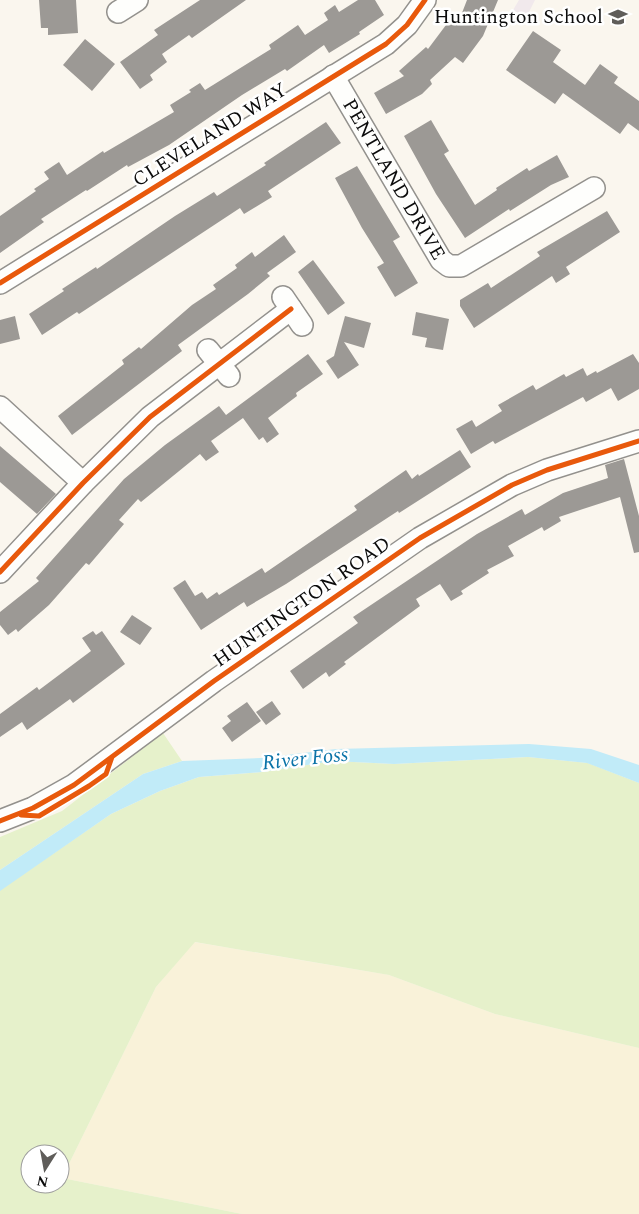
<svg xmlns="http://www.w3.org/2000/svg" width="639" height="1214" font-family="Spectral,serif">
  <rect width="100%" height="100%" fill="#faf6ee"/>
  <path fill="#f1e9ec" d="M519,0H535L526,18L513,10Z"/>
  <path fill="#f9f2d9" d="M194,942L389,975L495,1014L639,1048V1214H242L62,1178L156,987Z"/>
  <path fill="#e6f1cb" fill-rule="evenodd" d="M163,733L182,761L143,774L0,870V837L62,811Z
    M528,757L588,763L639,783V1048L495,1014L389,975L195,942L156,987L62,1178L242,1214H0V890L111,814L160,791L199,777L262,772L333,761L394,764ZM30,1154H60V1184H30Z"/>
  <path fill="#c1ebf8" d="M529,744L591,749L639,765V783L587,763L528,757L394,764L333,761L262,772L199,777L160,791L111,814L0,891V870L143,774L182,761L261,758L336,749Z"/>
  <path fill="#9c9995" d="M39,0H76L78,33L48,35V28H41Z
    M200,0H246L192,38L189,35L162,54L167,62L150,75L153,80L140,89L120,62L158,35L154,30Z
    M358,0H375L384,15L359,32L360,34L329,53L324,45L287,71L285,69L242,95L169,145L128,167L127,165L87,191L86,190L41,219L44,222L0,253V216L36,191L34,189L49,179L44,172L59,162L67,175L103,151L104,153L174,112L170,105L191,92L189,90L200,83L205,90L271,49L269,45L298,25L305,35L328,20L324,13L335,5L339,12Z
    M467,0H498L483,36L463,63L455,57L430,80L432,84L422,94L386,114L374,93L404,76L399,71L426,47L428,49L455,13L460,18Z
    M533,31L561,50L553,62L585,85L600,64L618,77L614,83L639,101V131L628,123L620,134L563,93L555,104L506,70Z
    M85,39L115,64L92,91L63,65Z
    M431,120L449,151L444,154L475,205L497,190L496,188L527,168L529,171L557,155L569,177L551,185L510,211L509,209L465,238L436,194L404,136Z
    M326,122L341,143L268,191L272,197L244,214L240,208L79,314L77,312L42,335L29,314L64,291L62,289L96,267L97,269L175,216L214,192L217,196L266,165L264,163Z
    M357,166L400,237L393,241L418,283L395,297L377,267L384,263L362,228L335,178Z
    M607,211L620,232L566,267L570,274L556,283L552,276L474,328L460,306V300L488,283L491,288L540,256L537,252Z
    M284,235L296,252L267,273L270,276L248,294L178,345L182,351L72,435L58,416L124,364L122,360L139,347L141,349L192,305L216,289L213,285L237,268L235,265L252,252L255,257Z
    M313,260L345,303L328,315L298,272Z
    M416,312L449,319L443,350L425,347L427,338L412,335Z
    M15,316L20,339L0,344V320Z
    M345,316L371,323L364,348L344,342L359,365L338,379L326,361L334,356Z
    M308,354L323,374L296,393L297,396L268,418L279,434L267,443L263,437L259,440L243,418L211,441L219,452L206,461L200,454L141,502L138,499L119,520L124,524L89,565L86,563L49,605L18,632L16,629L8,635L0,625V612L39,581L36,578L124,479L165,445L219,406L226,415Z
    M633,354L639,363V389L618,401L611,388L586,402L583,397L495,444L493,441L471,454L456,429L472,420L476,427L502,411L498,405L533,385L536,390L564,374L566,377L583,368L587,376L596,371L597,373Z
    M0,446L56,494L37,514L0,482Z
    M460,450L471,467L399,513L398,511L286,584L247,607L244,602L201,630L173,588L185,580L195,596L202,592L207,599L217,592L219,595L262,568L265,573L357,510L354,506L406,470L412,479L418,474L419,476Z
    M624,459L639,516V552L634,553L620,497L583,509L559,517L561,521L544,531L542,527L508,546L514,556L487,570L489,573L461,591L463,594L451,601L440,584L416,599L420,606L344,662L346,664L329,677L326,672L303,689L290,671L358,623L353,617L477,534L522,509L525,515L563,493L608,478L605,465Z
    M132,615L152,628L140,645L120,632Z
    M93,631L96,635L102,631L125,664L73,703L70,699L27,730L22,722L0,737V714L37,687L39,690L91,651L82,638Z
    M272,701L281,714L266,725L256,712Z
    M247,702L261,721L232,742L222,728L231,721L227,716Z"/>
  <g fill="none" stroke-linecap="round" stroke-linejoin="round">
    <g stroke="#93918d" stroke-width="24">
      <g id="minor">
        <path d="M118,12L137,0"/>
        <path id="s1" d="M333,76L441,260L449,266H461L594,188"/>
        <path d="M0,283L386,44L407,25L425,0"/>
        <path d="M283,297L302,325"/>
        <path d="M208,350L229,376"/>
        <path d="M0,407L83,483"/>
        <path d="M0,572L83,483L150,417L291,309"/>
        <path d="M0,821L33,808L74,785L214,681L420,538L512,485L547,470L639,441"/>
      </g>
    </g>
    <use href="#minor" stroke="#fefefc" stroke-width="21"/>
    <g stroke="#fff" stroke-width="8">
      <path id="cycleway" d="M0,283L386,44L407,25L425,0
        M0,572L83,483L150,417L291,309
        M21,815L39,816L89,786L106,774L112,757
        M0,821L33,808L74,785L214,681L420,538L512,485L547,470L639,441"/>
    </g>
    <use href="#cycleway" stroke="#e8590c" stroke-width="5"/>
  </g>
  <defs>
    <g id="school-bare" transform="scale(1.5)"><path d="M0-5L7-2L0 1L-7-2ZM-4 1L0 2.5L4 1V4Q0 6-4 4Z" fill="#5f5d5a" stroke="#fff" stroke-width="2.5" paint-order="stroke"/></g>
  </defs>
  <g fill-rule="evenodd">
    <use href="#school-bare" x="618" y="17"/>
  </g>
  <g text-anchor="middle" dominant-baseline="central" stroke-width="5" stroke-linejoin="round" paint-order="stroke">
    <g font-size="20" fill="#0b0b0b" stroke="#fff" text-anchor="end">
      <text x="603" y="17">Huntington School</text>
    </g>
    <g font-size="20" fill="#0b0b0b" stroke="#fff">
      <text transform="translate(210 135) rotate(-32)">CLEVELAND WAY</text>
      <text stroke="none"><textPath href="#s1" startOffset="120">PENTLAND DRIVE</textPath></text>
      <text transform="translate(302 602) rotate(-35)">HUNTINGTON ROAD</text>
    </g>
    <g font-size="21" font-style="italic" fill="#0a73a8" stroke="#fff">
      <text transform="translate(305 759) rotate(-6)">River Foss</text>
    </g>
  </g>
  <g transform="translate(45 1169) rotate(191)"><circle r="24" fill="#ffffff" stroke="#9d9d9d"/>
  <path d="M0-4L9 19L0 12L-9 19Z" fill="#5f5d5a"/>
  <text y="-8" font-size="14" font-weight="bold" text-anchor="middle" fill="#0b0b0b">N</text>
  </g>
</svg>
